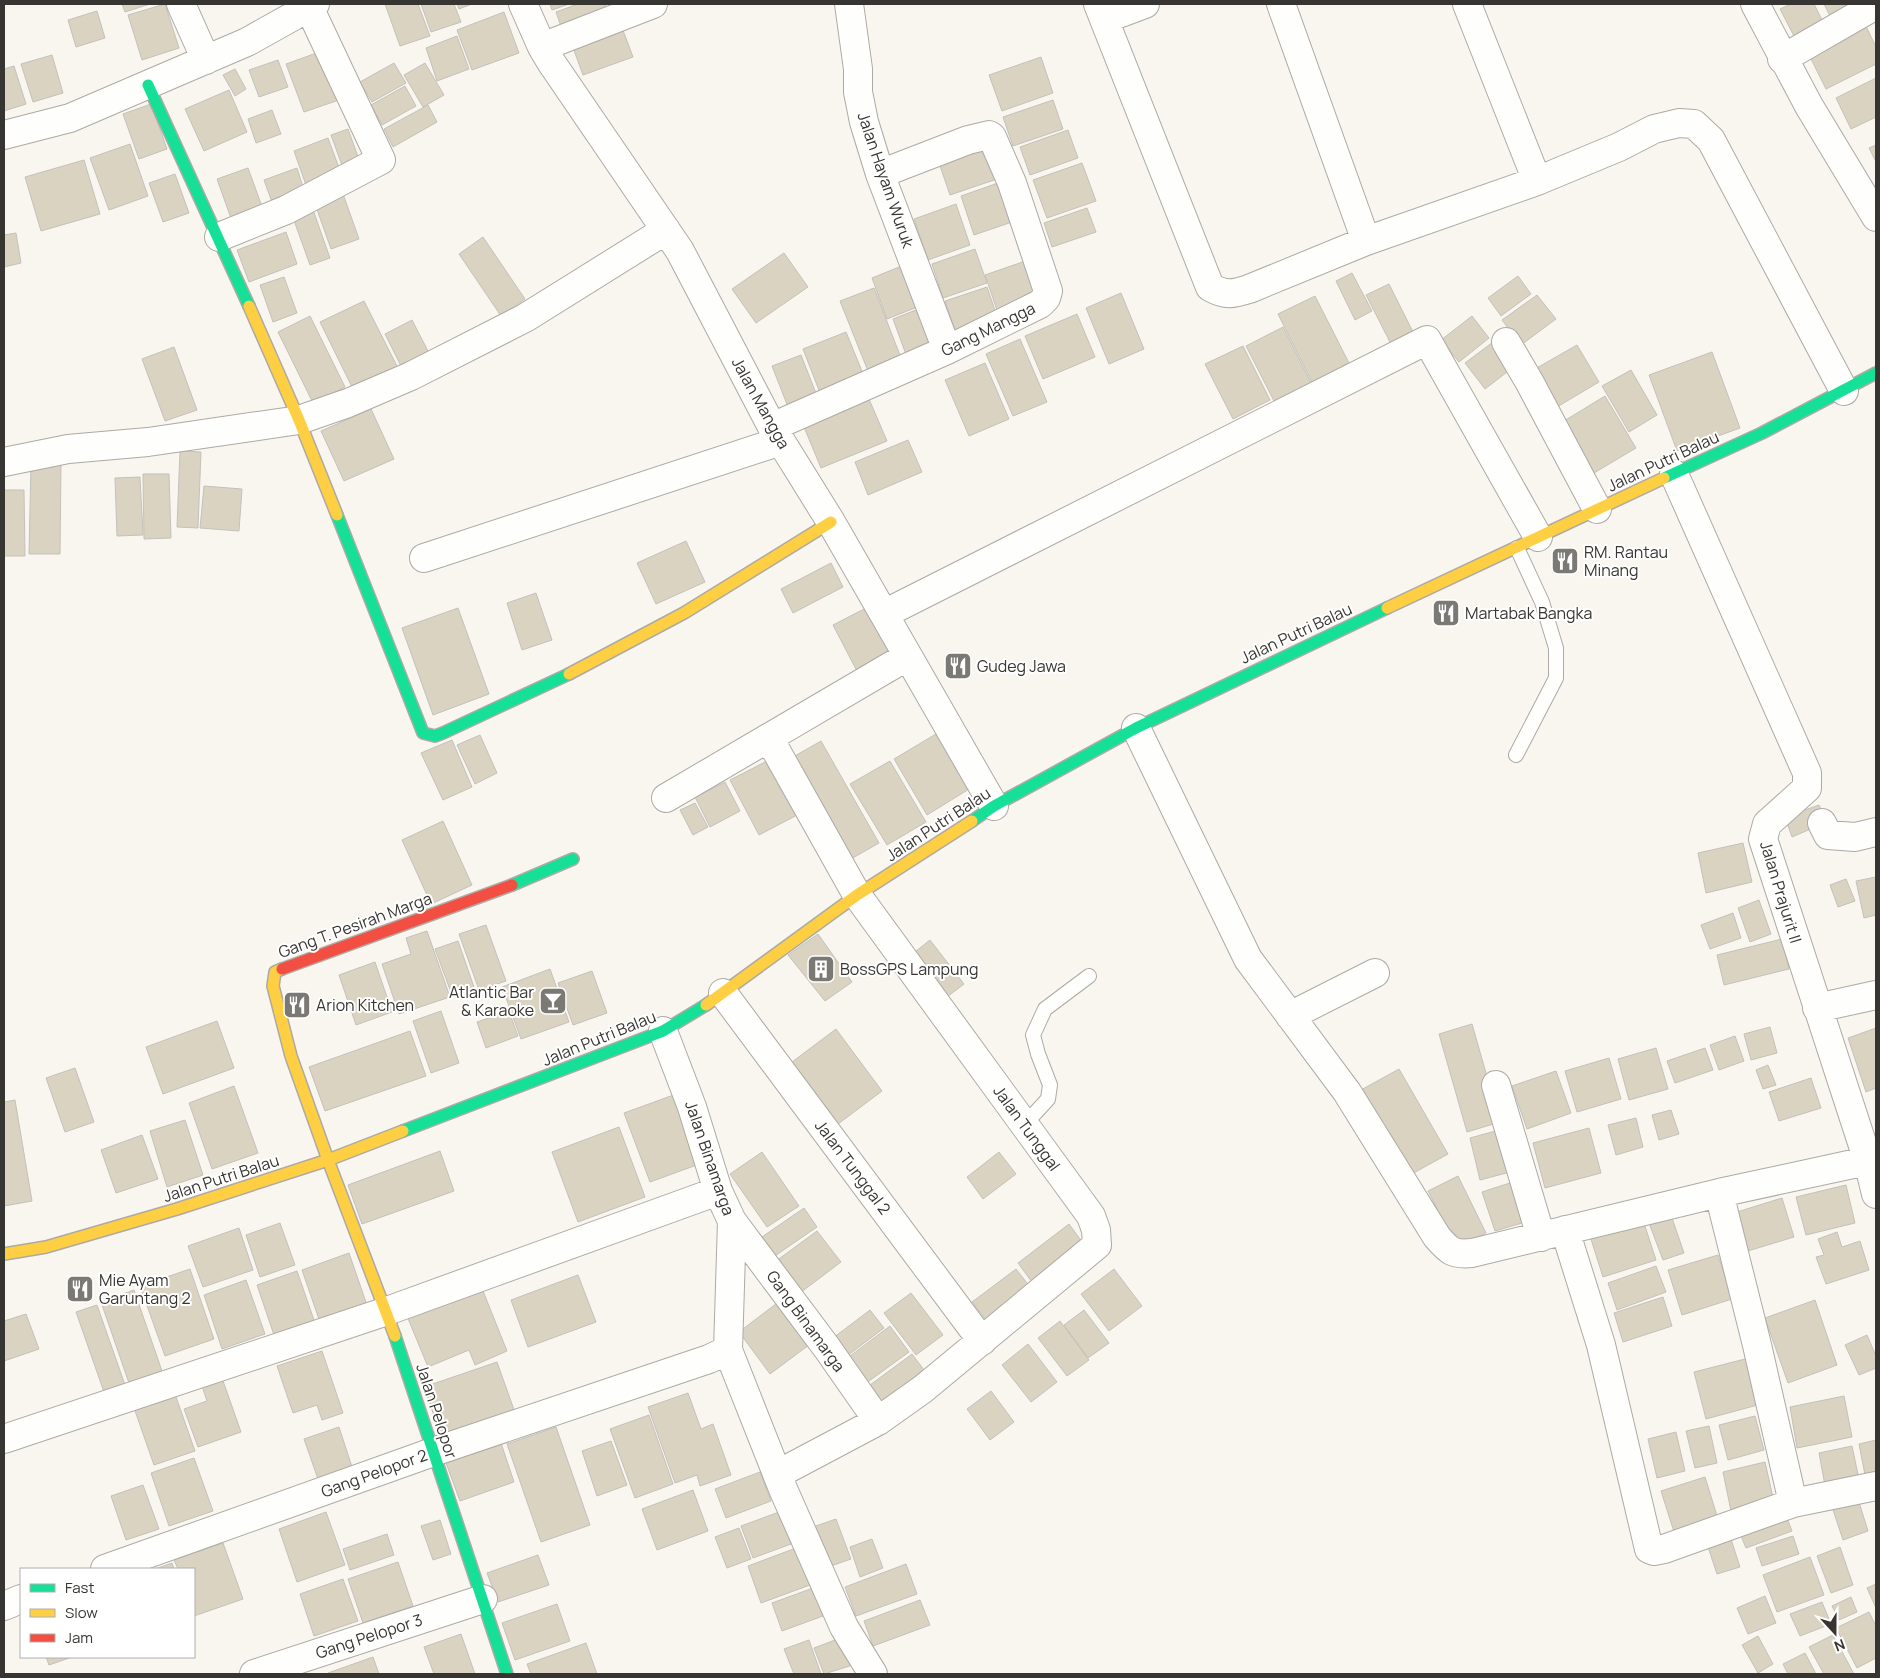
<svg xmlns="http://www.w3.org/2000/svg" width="1880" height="1678" font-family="Manrope,sans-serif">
  <rect width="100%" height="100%" fill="#f9f6ef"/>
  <path fill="#dad3c2" stroke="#c3c1bb" d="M122,4H150L125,12Z
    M165,4L179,48L142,60L128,15Z
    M385,4H418L430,36L400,46Z
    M421,4H454L461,22L431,32Z
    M457,4H472L459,9Z
    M550,4H569L552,10Z
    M578,4H605L610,18L564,35L556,12Z
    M1791,4H1814L1824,24L1795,38L1780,9Z
    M1824,4H1850L1854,12L1833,22Z
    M97,11L105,38L76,47L68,20Z
    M504,12L519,53L472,70L457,30Z
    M1864,22L1876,47V64L1826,89L1807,51Z
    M621,25L633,57L583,75L571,42Z
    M457,36L469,69L437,81L426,48Z
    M322,51L339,100L304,112L286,64Z
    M52,55L63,93L33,102L21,64Z
    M1041,57L1053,93L1002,111L989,75Z
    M278,60L288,87L259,97L249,70Z
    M394,63L406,83L372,102L360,82Z
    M425,63L444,95L423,107L404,75Z
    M14,66L26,104L4,111V69Z
    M235,69L246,89L235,96L223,75Z
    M1876,78V117L1851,129L1836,98Z
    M405,86L416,106L382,125L371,105Z
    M229,90L247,132L204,151L185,109Z
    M1053,100L1063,129L1013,146L1003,117Z
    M151,104L167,149L139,159L123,114Z
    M428,105L437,122L393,147L384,129Z
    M272,110L281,134L256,143L248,119Z
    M348,129L361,165L344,171L331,135Z
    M1068,130L1078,158L1030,175L1020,147Z
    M328,138L341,173L306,185L294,151Z
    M988,143L1000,178L950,195L938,160Z
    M130,144L148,196L109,210L90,158Z
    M1876,145V162L1869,148Z
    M84,160L100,214L41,231L25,177Z
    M1082,163L1096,201L1047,218L1033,180Z
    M248,168L264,212L233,224L217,179Z
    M297,168L305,193L273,205L264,180Z
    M175,174L189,213L163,222L149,183Z
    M998,183L1012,222L974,235L961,196Z
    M342,191L359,239L331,249L314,201Z
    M311,204L330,258L310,265L291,212Z
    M956,204L970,245L928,260L914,219Z
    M1087,208L1096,232L1052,247L1044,223Z
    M286,232L297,264L249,282L237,250Z
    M16,233L21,263L4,267V235Z
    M483,237L525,299L501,316L459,254Z
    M975,249L987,283L943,298L932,264Z
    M784,253L808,287L756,323L732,289Z
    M1031,259L1044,293L997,310L985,275Z
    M909,263L925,304L887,319L872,278Z
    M1352,273L1372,311L1355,320L1336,281Z
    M1518,276L1531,294L1501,316L1488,298Z
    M284,277L297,313L273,322L260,285Z
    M1389,284L1413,332L1391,344L1366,295Z
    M987,287L997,316L955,330L945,301Z
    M874,288L903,363L870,376L840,301Z
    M1121,293L1144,349L1109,364L1086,308Z
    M1537,295L1556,319L1521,345L1502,320Z
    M1315,296L1349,363L1312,382L1278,314Z
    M364,301L398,368L353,389L320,322Z
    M921,308L937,348L908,360L893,319Z
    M1077,314L1095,357L1043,379L1025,336Z
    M310,316L345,387L313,403L278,332Z
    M1472,316L1489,338L1459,362L1441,340Z
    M412,320L429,353L401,366L385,334Z
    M1283,327L1311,383L1274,401L1246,346Z
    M846,332L866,381L822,398L803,349Z
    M1020,339L1047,402L1013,416L986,354Z
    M1497,339L1516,365L1485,389L1465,363Z
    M1577,345L1599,382L1557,407L1535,369Z
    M1243,346L1270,400L1233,419L1205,364Z
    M174,347L197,410L165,421L142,359Z
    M1712,352L1740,428L1677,451L1649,375Z
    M801,355L819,401L790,412L772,366Z
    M985,363L1009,419L969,436L945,380Z
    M1631,370L1657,415L1629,432L1602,386Z
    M1605,396L1636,448L1594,473L1564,421Z
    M869,399L887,441L821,468L804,427Z
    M371,409L394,459L344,481L321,431Z
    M908,440L922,472L868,495L855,462Z
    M180,451L201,452L198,528L177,527Z
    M31,463H61L60,554H29Z
    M143,474H169L171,538L144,539Z
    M140,477L143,535L117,536L115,478Z
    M204,486L242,489L239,531L200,528Z
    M4,490H24L25,556H4Z
    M686,541L705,582L656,604L637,563Z
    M831,563L843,587L793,613L781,589Z
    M536,593L552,640L522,650L507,603Z
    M458,608L489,694L433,715L402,628Z
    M866,608L892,658L859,675L833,625Z
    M941,731L974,786L927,815L894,759Z
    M480,735L497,773L475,784L457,745Z
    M452,740L472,787L443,800L421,753Z
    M821,741L879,843L844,863L786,761Z
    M767,761L801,813L759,835L730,780Z
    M890,761L926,822L887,845L850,784Z
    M725,782L740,811L710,827L695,797Z
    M695,803L708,827L693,835L680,810Z
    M1819,805L1827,822L1792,837L1785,817Z
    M443,821L472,885L431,904L402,840Z
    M1743,843L1752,882L1706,893L1698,853Z
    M1876,877V915L1864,918L1856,881Z
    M1846,879L1855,901L1838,907L1830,885Z
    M1759,900L1771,934L1750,942L1738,908Z
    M1733,913L1741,938L1710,949L1701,925Z
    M486,925L506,981L479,990L459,934Z
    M427,931L450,997L399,1014L382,964L411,954L406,938Z
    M818,934L852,982L825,1001L788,955Z
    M1782,939L1789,969L1724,985L1717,955Z
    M930,940L964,984L939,1003L906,959Z
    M458,941L474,987L452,995L435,949Z
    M375,962L392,1012L356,1025L339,975Z
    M550,969L569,1022L521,1039L502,987Z
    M592,971L607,1013L573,1025L558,983Z
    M441,1011L459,1063L431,1073L413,1021Z
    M509,1011L518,1036L486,1048L477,1022Z
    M217,1021L234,1068L163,1094L146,1047Z
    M1472,1024L1500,1122L1467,1132L1439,1034Z
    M1770,1027L1777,1053L1751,1060L1744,1034Z
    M1876,1028V1088L1866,1092L1848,1038Z
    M836,1029L882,1091L834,1127L788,1065Z
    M410,1031L426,1076L325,1111L309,1067Z
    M1735,1036L1744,1061L1719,1070L1710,1045Z
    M1656,1048L1668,1089L1629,1100L1618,1059Z
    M1705,1048L1713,1070L1675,1083L1667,1061Z
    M1609,1058L1621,1099L1577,1112L1565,1071Z
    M1768,1065L1776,1085L1763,1089L1756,1070Z
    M75,1068L94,1122L65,1132L46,1078Z
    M1399,1069L1448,1154L1410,1175L1361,1090Z
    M1556,1071L1571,1113L1527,1129L1512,1086Z
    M1811,1078L1821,1108L1779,1121L1769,1092Z
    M234,1086L258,1153L212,1169L189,1103Z
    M679,1093L705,1162L650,1182L624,1113Z
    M15,1100L32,1201L4,1206V1102Z
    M1671,1110L1679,1134L1659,1140L1652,1115Z
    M1636,1118L1643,1147L1616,1155L1608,1125Z
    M185,1120L203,1175L167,1187L150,1131Z
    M619,1127L645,1197L578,1222L552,1152Z
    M1589,1128L1601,1173L1545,1188L1533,1143Z
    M1503,1129L1514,1171L1480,1180L1470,1138Z
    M142,1135L158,1179L116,1193L101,1150Z
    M440,1151L454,1191L362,1224L348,1185Z
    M762,1152L799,1206L767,1227L730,1174Z
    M999,1152L1016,1174L983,1199L967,1177Z
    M1458,1176L1486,1233L1457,1248L1428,1191Z
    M1516,1181L1529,1221L1495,1231L1482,1192Z
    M1846,1185L1855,1223L1806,1235L1796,1197Z
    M1782,1198L1794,1237L1748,1251L1737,1212Z
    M804,1208L817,1227L769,1260L756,1241Z
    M1671,1215L1684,1253L1663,1260L1649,1223Z
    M1643,1220L1656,1260L1603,1277L1590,1236Z
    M280,1223L295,1265L260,1277L246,1235Z
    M1069,1224L1088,1250L1037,1289L1018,1263Z
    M239,1228L253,1270L203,1287L188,1246Z
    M817,1231L841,1262L796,1296L772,1264Z
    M1837,1232L1842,1247L1860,1241L1869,1270L1826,1284L1816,1257L1824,1255L1818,1239Z
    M349,1253L368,1308L321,1325L302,1270Z
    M1718,1255L1732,1299L1682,1315L1668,1270Z
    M1656,1266L1666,1292L1617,1310L1608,1283Z
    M190,1269L214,1339L165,1356L140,1286Z
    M1016,1269L1034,1292L990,1325L972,1302Z
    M1114,1269L1142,1306L1109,1331L1081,1294Z
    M297,1271L315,1323L275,1338L257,1285Z
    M578,1275L596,1322L528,1347L511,1300Z
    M246,1280L265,1334L222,1349L204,1295Z
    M481,1286L507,1351L475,1365L469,1350L428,1367L407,1316Z
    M134,1290L162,1371L129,1383L101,1302Z
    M911,1293L943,1335L916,1355L884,1313Z
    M1663,1297L1672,1326L1623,1342L1614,1313Z
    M781,1300L813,1342L770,1374L739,1332Z
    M1815,1300L1837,1365L1788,1383L1765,1318Z
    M97,1305L125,1385L104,1392L76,1312Z
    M870,1310L884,1328L847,1356L833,1338Z
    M1084,1310L1109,1343L1088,1358L1064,1325Z
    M26,1314L39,1349L4,1361V1321Z
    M1060,1321L1089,1360L1067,1376L1038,1338Z
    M890,1326L909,1352L865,1384L846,1359Z
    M1867,1335L1876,1356V1368L1859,1375L1845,1345Z
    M1028,1344L1057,1382L1031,1402L1002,1365Z
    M322,1351L343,1413L322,1420L317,1405L293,1413L277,1366Z
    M912,1354L930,1378L888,1410L870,1385Z
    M1753,1357L1765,1403L1706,1419L1694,1372Z
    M497,1362L518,1421L445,1447L424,1387Z
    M222,1378L241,1432L198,1447L184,1409L207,1401L202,1386Z
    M991,1391L1014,1422L990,1440L967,1409Z
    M688,1393L701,1429L713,1424L731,1475L700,1486L697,1475L675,1483L648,1407Z
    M175,1394L195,1451L154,1465L134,1408Z
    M1844,1396L1852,1437L1797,1448L1790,1407Z
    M649,1415L673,1484L635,1498L610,1429Z
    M1755,1416L1764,1450L1728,1460L1719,1425Z
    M1709,1426L1717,1463L1695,1468L1686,1431Z
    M339,1427L352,1467L318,1479L304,1439Z
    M556,1427L590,1525L541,1542L507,1444Z
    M1676,1432L1685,1471L1657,1478L1648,1439Z
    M1876,1440V1478L1866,1480L1859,1444Z
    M611,1441L627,1485L597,1496L582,1451Z
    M501,1443L514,1482L460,1501L446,1463Z
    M1852,1446L1860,1484L1826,1491L1819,1453Z
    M194,1458L213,1511L169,1526L151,1473Z
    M1765,1462L1774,1502L1731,1511L1723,1472Z
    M760,1472L771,1501L726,1518L715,1489Z
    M1705,1477L1718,1519L1674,1532L1661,1491Z
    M143,1485L159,1529L126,1540L111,1496Z
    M693,1490L708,1531L657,1550L642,1509Z
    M1858,1499L1868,1531L1843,1540L1832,1507Z
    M326,1512L345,1565L297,1582L279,1529Z
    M779,1512L791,1544L753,1558L741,1526Z
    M1785,1513L1792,1531L1746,1548L1739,1531Z
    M836,1519L851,1559L825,1568L810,1528Z
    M440,1520L451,1554L433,1560L421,1526Z
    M739,1528L751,1559L727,1568L715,1537Z
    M387,1534L394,1555L350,1570L343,1549Z
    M1730,1536L1740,1567L1717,1574L1707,1544Z
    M1793,1536L1799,1554L1762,1566L1756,1548Z
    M872,1539L883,1568L860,1577L850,1547Z
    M223,1543L243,1599L194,1616V1569H178L174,1560Z
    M1840,1547L1853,1585L1831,1593L1817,1556Z
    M796,1548L810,1585L761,1603L748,1566Z
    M538,1555L549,1585L498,1602L487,1573Z
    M1810,1557L1824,1595L1777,1612L1763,1575Z
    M398,1562L413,1606L363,1623L348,1579Z
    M172,1563L174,1569H155Z
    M906,1564L917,1594L856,1616L845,1587Z
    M343,1579L358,1621L314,1636L300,1594Z
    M1876,1584V1608L1867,1588Z
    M813,1588L823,1616L782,1631L772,1603Z
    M1765,1596L1776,1623L1748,1634L1737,1608Z
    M1851,1597L1857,1612L1839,1620L1832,1606Z
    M920,1600L930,1625L873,1646L864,1621Z
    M1822,1602L1831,1624L1800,1636L1790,1614Z
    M557,1604L570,1641L515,1660L502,1623Z
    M1869,1612L1876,1626V1658L1857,1668L1836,1628Z
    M461,1634L475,1674H434L424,1647Z
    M1833,1635L1854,1674H1824L1809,1647Z
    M1758,1636L1773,1664L1758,1673L1742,1645Z
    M843,1637L853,1665L824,1674L814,1648Z
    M809,1640L821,1674H794L784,1649Z
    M586,1643L597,1674H531L527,1664Z
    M1805,1653L1816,1674H1788L1783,1664Z
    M46,1657H72L49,1665Z
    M373,1657L379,1674H328V1673Z"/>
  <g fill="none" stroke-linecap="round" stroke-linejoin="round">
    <g stroke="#adaaa5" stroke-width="16">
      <path id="lane" d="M1516,755L1556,678V648L1542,602L1517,548
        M1025,1124L1048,1099L1050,1085L1038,1054L1033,1035L1045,1009L1089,976"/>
    </g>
    <g stroke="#adaaa5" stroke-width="30">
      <path id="street" d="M181,4L206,60
        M523,4L542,47L551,62L680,251L772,427L831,522L994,806
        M849,4L858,69V92L864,122L880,174L947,350
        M1098,4L1210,287C1226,296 1233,294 1249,289L1366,241L1281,4
        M1467,4L1537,181
        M1755,4L1809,106L1876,217
        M1105,19L1145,4
        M542,47L653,4
        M1782,59L1876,5
        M4,135L70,118L247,42L315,4
        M219,237L286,210L381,160L309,7
        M1366,241L1537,181L1619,147L1654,129L1679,123L1694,124L1711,140L1844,391
        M1506,342L1530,383L1597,509
        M772,427L947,350L1040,304L1046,298L1048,291L1012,183L992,137L989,135L968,140L880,174
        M4,462L68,449L148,442L299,420L348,403L411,376L525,318L666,230
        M1674,474L1807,773V788L1767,824L1763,839L1868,1161L1876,1194
        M424,558L781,441
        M884,614L1427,340L1538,537
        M1136,728L1248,959L1347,1092L1437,1237C1449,1251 1453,1255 1472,1253L1719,1193L1876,1159
        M769,738L857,895L1091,1216L1096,1230L1097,1245L923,1389L878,1421L778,1474
        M666,798L908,656
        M1822,823L1828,835L1855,837L1876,832
        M723,993L982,1341
        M1817,1008L1876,995
        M1290,1016L1375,973
        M663,1031L692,1107L718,1191L732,1221L728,1350L783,1489L844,1627L873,1674
        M1496,1085L1541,1237
        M1719,1193L1757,1345L1793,1503
        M732,1221L827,1348L878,1421
        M1565,1230L1601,1345L1649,1549L1654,1551L1664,1549L1793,1503L1876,1486
        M4,1439L387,1311L718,1191
        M105,1569L433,1452L709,1359L728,1350
        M4,1606L21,1599
        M254,1674L483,1599"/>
    </g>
    <g stroke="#adaaa5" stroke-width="14">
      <path id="fast" d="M148,85L249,306
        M1664,478L1762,433L1876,373
        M337,515L423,733L435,736L443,733L569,674
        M972,821L994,806L1136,728L1387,608
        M512,885L573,859
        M403,1131L663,1031L706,1005
        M395,1336L507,1674"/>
    </g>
    <g stroke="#adaaa5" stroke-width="14">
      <path id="slow" d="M249,306L299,420L337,515
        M1387,608L1664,478
        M569,674L684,613L831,522
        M282,969L275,972L273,986L291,1056L328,1160L395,1336
        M706,1005L857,895L972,821
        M4,1254L46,1247L177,1209L328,1160L403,1131"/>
    </g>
    <g stroke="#adaaa5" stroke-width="14">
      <path id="jam" d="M282,969L512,885"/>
    </g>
    <use href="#lane" stroke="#fefefd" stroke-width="14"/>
    <use href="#street" stroke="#fefefd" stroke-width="28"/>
    <use href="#fast" stroke="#16e098" stroke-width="11"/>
    <use href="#slow" stroke="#ffcf43" stroke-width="11"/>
    <use href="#jam" stroke="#f24e42" stroke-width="11"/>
  </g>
  <defs>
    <g id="restaurant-square" transform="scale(1.4375)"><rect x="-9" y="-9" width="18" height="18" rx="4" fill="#7b7974" stroke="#fff"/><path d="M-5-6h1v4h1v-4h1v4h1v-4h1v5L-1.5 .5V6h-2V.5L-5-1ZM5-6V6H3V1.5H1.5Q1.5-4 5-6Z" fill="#fff"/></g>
    <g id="building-square" transform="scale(1.4375)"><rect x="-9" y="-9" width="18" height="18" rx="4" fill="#7b7974" stroke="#fff"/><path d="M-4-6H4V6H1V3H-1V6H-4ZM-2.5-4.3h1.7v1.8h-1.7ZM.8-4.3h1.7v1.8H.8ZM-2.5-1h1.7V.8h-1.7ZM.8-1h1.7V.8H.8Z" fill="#fff"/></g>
    <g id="bar-square" transform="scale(1.4375)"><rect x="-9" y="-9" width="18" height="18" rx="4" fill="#7b7974" stroke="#fff"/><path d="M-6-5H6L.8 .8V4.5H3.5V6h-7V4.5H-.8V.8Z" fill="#fff"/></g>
  </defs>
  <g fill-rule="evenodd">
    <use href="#restaurant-square" x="1565" y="561"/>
    <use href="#restaurant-square" x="1446" y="613"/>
    <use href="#restaurant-square" x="958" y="666"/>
    <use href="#building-square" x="821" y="969"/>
    <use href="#bar-square" x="553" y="1001"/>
    <use href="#restaurant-square" x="297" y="1005"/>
    <use href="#restaurant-square" x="80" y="1289"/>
  </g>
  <g text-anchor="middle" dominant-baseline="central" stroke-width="4" stroke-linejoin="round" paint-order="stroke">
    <g font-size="16" fill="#373531" stroke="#fff">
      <text transform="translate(886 180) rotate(71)">Jalan Hayam Wuruk</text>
      <text transform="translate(988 329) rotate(-26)">Gang Mangga</text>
      <text transform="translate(761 403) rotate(61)">Jalan Mangga</text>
      <text transform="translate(1663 461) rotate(-25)">Jalan Putri Balau</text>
      <text transform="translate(1296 633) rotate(-25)">Jalan Putri Balau</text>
      <text transform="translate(938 824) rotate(-33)">Jalan Putri Balau</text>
      <text transform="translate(1781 892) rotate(73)">Jalan Prajurit II</text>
      <text transform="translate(355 925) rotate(-20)">Gang T. Pesirah Marga</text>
      <text transform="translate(599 1038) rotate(-22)">Jalan Putri Balau</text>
      <text transform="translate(1027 1128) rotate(54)">Jalan Tunggal</text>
      <text transform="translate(710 1158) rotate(71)">Jalan Binamarga</text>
      <text transform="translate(853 1167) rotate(53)">Jalan Tunggal 2</text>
      <text transform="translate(221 1178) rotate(-18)">Jalan Putri Balau</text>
      <text transform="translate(806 1321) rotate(54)">Gang Binamarga</text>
      <text transform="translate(437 1411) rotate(72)">Jalan Pelopor</text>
      <text transform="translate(374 1473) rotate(-20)">Gang Pelopor 2</text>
      <text transform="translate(369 1636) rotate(-18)">Gang Pelopor 3</text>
    </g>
    <g font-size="16" fill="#373531" stroke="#fff" text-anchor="start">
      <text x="1584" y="552">RM. Rantau<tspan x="1584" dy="18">Minang</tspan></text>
      <text x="1465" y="613">Martabak Bangka</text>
      <text x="977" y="666">Gudeg Jawa</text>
      <text x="840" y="969">BossGPS Lampung</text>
      <text x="534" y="992" text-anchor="end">Atlantic Bar<tspan x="534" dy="18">&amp; Karaoke</tspan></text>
      <text x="316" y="1005">Arion Kitchen</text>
      <text x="99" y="1280">Mie Ayam<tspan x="99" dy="18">Garuntang 2</tspan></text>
    </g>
  </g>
  <rect width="1880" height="1678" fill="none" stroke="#373531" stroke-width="10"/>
  <rect x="20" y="1568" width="175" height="90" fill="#ffffff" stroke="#afaead"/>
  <rect x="30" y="1584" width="25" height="8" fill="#16e098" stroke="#afaead"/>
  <text x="65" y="1593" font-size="15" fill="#373531">Fast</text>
  <rect x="30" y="1609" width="25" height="8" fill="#ffcf43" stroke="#afaead"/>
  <text x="65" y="1618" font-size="15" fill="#373531">Slow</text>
  <rect x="30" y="1634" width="25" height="8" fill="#f24e42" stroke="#afaead"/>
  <text x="65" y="1643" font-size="15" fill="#373531">Jam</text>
  <g transform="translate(1835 1633) rotate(159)" stroke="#ffffff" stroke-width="4" paint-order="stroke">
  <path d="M0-4L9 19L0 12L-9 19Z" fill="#373531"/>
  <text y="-8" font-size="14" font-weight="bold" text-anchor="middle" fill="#373531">N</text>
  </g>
</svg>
